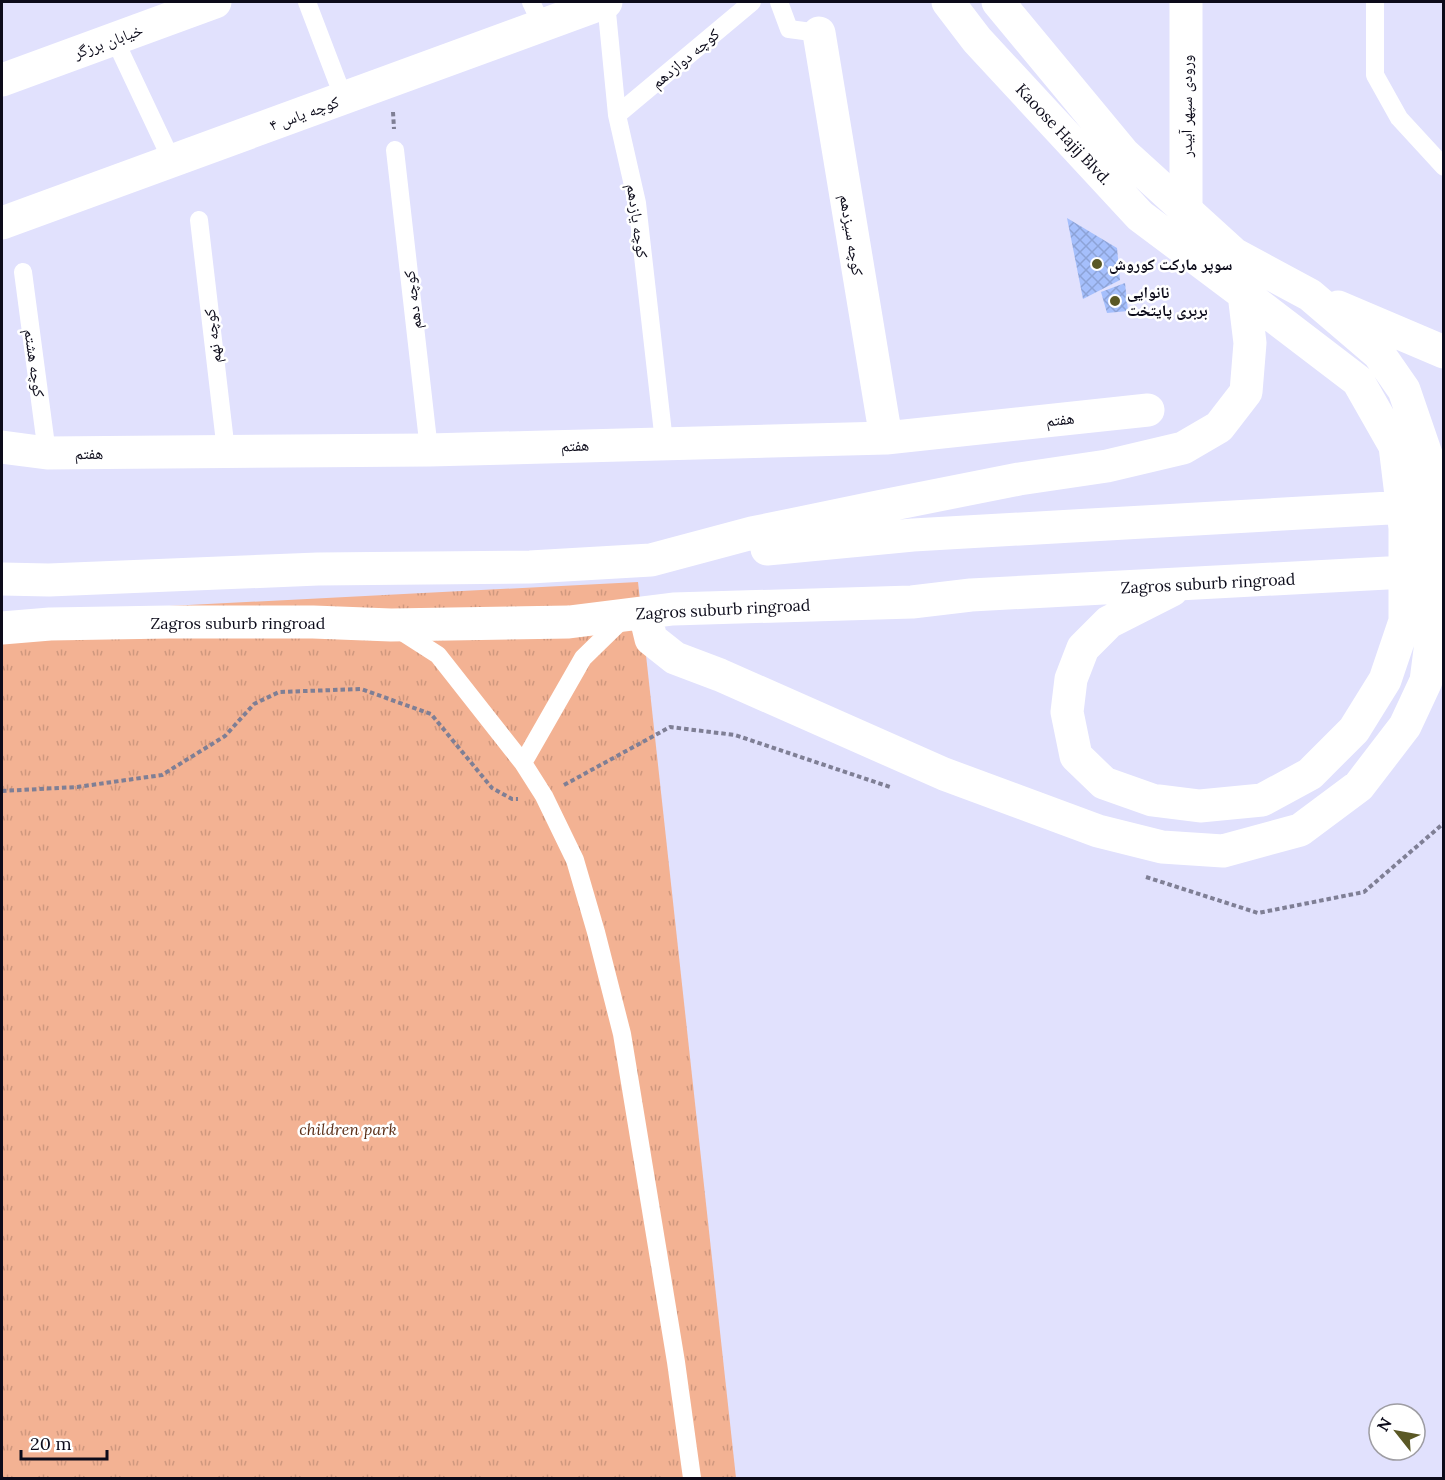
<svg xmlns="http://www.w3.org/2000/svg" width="1445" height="1480" font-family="Lora,'Noto Naskh Arabic',serif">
  <defs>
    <pattern id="grass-tufts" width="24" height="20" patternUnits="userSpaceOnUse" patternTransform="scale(1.5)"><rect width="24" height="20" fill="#f3b293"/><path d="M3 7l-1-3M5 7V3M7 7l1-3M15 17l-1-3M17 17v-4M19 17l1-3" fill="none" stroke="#cf987e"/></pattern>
    <pattern id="building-cross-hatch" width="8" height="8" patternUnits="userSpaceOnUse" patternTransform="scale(1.5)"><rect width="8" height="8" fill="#a5bffc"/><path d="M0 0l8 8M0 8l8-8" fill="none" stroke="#8da3d7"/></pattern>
  </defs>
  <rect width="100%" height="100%" fill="#e1e1fd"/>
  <path fill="url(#grass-tufts)" d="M638,582L736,1478H2V619L14,614Z"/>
  <path fill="url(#building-cross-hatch)" d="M1067,218L1117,248L1120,280L1083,299Z
    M1125,283L1128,311L1107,313L1101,292Z"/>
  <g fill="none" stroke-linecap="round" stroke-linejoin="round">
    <path stroke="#7f7f95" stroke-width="4" stroke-dasharray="4.5 3" stroke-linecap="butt" d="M393,112L394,129
      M564,785L670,727L735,735L890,787
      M2,791L77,787L162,775L225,736L254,704L279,692L361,689L431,714L492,788L512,799H518
      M1146,877L1258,913L1364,892L1444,823"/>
    <path stroke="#fff" stroke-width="18" d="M307,2L344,99
      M531,2L542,25
      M606,2L617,115L637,203L664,442
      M779,2L789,29L819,33
      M1375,2V75L1399,118L1444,167
      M114,38L172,161
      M617,115L752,2
      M395,150L429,450
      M199,220L226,451
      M23,272L47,453
      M396,628L438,655L523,763L544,796L575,860L596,932L622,1034L676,1362L692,1478
      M523,763L583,658L626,616"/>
    <path stroke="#fff" stroke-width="33" d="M1186,2V210
      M819,33L886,438
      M2,80L215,2
      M2,223L606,2
      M2,447L47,453L429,450L886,438L1148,410"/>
    <path stroke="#fff" stroke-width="33" d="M1338,307L1444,352
      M767,549L913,535L1425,506
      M2,579L49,580L318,569L530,567L651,560L752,533L878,507L1019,479L1107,466L1183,448L1219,427L1246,392L1250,343L1244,294L1140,216L977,40L948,2
      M1172,590L1109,622L1083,648L1071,679L1067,712L1076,756L1104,783L1152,800L1200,806L1262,800L1310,774L1354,730L1385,680L1405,621V528L1395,446L1358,381L1244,294
      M645,614L651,639L675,658L720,675L944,774L1098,831L1162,847L1223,851L1300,830L1359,786L1405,726L1426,681L1434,619L1430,466L1404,390L1379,354L1310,295L1234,254L1124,154L998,2
      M2,628L50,624L169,622H313L391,625L569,622L673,609L912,602L971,595L1444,570"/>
  </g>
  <g fill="#5a5825" stroke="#fff" stroke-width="2">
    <circle cx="1097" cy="264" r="6"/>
    <circle cx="1115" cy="301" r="6"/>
  </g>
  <g text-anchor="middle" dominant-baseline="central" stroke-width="5" stroke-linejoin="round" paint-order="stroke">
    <g font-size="16" fill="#0c0b1a" stroke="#fff">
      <text transform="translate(108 41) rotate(-20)">خیابان برزگر</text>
      <text transform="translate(685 58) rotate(-40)">کوچه دوازدهم</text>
      <text transform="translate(1186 106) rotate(-90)">ورودی سپهر آبیدر</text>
      <text transform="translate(304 113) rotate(-20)">کوچه یاس ۴</text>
      <text transform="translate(1064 134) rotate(47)">Kaoose Hajij Blvd.</text>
      <text transform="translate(638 221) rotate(82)">کوچه یازدهم</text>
      <text transform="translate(852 235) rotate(81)">کوچه سیزدهم</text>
      <text transform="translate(412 300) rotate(-97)">کوچه دهم</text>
      <text transform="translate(212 336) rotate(-97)">کوچه نهم</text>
      <text transform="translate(35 363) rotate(82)">کوچه هشتم</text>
      <text transform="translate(1060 419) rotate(-6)">هفتم</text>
      <text transform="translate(575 445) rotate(-2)">هفتم</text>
      <text transform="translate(89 453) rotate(-1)">هفتم</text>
      <text transform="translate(1208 583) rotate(-3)">Zagros suburb ringroad</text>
      <text transform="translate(723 609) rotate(-3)">Zagros suburb ringroad</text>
      <text x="238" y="623">Zagros suburb ringroad</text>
    </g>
    <g font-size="16" font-weight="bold" fill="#0c0b1a" stroke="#fff" text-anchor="start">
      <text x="1109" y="264">سوپر مارکت کوروش</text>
      <text x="1127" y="292">نانوایی<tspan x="1127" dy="18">بربری پایتخت</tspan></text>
    </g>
    <g font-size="16" font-style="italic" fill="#5a2e17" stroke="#fff">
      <text x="348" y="1129">children park</text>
    </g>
  </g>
  <rect width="1445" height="1480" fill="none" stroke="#0c0b1a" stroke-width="6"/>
  <g transform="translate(1397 1432) rotate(301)"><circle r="28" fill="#ffffff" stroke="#9e9da3" stroke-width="1.5"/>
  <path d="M0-4.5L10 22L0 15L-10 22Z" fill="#5a5825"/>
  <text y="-9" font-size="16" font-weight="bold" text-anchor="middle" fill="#0c0b1a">N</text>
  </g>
  <path d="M21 1450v9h86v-9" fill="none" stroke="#0c0b1a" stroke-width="3"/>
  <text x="30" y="1450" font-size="18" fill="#0c0b1a" stroke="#ffffff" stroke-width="4.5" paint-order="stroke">20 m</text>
</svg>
